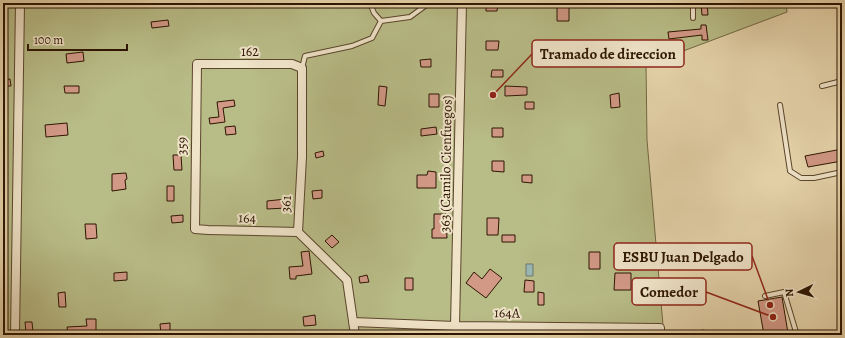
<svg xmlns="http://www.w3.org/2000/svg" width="845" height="338" font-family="Alegreya,serif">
  <rect width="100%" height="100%" fill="#e6d4ab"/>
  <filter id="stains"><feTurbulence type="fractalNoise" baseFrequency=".005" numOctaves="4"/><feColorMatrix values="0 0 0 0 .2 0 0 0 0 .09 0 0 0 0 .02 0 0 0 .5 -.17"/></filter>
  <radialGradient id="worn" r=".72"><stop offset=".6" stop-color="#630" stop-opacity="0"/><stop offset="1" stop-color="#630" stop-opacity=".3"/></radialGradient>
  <path fill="#b8bc87" stroke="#726844" d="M3,3H786L787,12L646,65L647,140L663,325L609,324L608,335H3Z"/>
  <path fill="#99b6b3" stroke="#6e766c" d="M526,264H533V276H526Z"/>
  <path fill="#d29986" stroke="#2d1502" d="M486,3H498L497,11H486Z
    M701,3H707L708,15H702Z
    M557,7H569V21H557Z
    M168,20L169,26L152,28L151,22Z
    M701,25H706L708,40H702V35L669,39L668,32L701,29Z
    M486,41H499L498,50H486Z
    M83,52L84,61L67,63L66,54Z
    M431,59V67H421L420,60Z
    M492,70H503V77H491Z
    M10,79L11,86H3V80Z
    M64,86H79V93H65Z
    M379,86L387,87L385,106L378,105Z
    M505,86L527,87V95L505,96Z
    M619,93L620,107L611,108L610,95Z
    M429,94H439V107H429Z
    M234,100L235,106L223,108L225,122L210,124L209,118L219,117L217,102Z
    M525,102H534V109H525Z
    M67,123L68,135L46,137L45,125Z
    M235,126L236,134L226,135L225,127Z
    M436,127L437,134L421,136V129Z
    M492,128H503V137H492Z
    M842,149V161L808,167L805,156Z
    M323,151L324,156L316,158L315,153Z
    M173,155H181L182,170H174Z
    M492,161H504V172L492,171Z
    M428,171L436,172V188H417V175H427Z
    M126,173L127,179L125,180L126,189L112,191V174Z
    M522,175H532V183L522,182Z
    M167,186H174V201H167Z
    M322,190V198L313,199L312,191Z
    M286,199V208L267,209V201Z
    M434,214H446L447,238H432V229H434Z
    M183,215V222L172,223L171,216Z
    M487,218H499L498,235H487Z
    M85,224H96L97,238L86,239Z
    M332,235L339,242L332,248L325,241Z
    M502,235H515V242H502Z
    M309,251L312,274L296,276V279H290L289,267L303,266L301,252Z
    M589,252H600V269H589Z
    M490,269L502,278L486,298L466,283L474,272L482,279Z
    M127,272V280L114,281V273Z
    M615,273H631V290H614Z
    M367,275L369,282L360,283L359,277Z
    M405,278H413V290H405Z
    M525,280L534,281V292H524Z
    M65,292L66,307H59L58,293Z
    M538,292L544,293V305H538Z
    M782,297L788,333L777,335H764L758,301Z
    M315,315L316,325L304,326L303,317Z
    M86,319H96V335H68L67,327L87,326Z
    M25,322H32L33,332L26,333Z
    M170,323V335H161L160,324Z
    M702,330L717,332L716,335H701Z"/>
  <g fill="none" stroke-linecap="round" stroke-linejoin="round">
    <g stroke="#5b452c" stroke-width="6">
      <path id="service" d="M370,3L374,13L381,21
        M693,18V3
        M302,68L305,56L352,46L372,38L381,21L410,17L429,3
        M822,86L842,81
        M780,105L790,171L801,178H814L842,172
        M765,296L784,292L796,332L800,335"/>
    </g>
    <g stroke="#5b452c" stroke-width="10">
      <path id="minor" d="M298,232L208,230L195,229L197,64H292L302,68V157L298,232L347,280L355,335
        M353,322L455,326L660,328V335
        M455,326L462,3
        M15,335L20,3"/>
    </g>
    <use href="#service" stroke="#efe3c8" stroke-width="4"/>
    <use href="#minor" stroke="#efe3c8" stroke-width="8"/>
  </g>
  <g text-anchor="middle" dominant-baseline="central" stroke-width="4" stroke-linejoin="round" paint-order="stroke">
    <g font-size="14" fill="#2d1502" stroke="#efe3c8">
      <text x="250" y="51">162</text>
      <text transform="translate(182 146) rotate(-89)">359</text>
      <text transform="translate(446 164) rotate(-89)">363 (Camilo Cienfuegos)</text>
      <text transform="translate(286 204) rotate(-87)">361</text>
      <text transform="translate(247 218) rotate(1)">164</text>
      <text transform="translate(507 313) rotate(1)">164A</text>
    </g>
  </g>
  <path fill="none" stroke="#8f2418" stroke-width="1.5" d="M493 95L532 54M770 305L752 256M773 317L706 292"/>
  <g fill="#8f2418" stroke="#efe3c8" stroke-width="1.5">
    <circle cx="493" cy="95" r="4"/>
    <circle cx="770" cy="305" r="4"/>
    <circle cx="773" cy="317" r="4"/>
  </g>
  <g fill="#efe3c8" stroke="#8f2418" stroke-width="1.5">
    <rect x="532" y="40" width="152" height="27" rx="4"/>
    <rect x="614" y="243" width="138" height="27" rx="4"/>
    <rect x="632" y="278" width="74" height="27" rx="4"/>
  </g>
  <g font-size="15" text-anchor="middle" font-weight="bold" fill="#2d1502">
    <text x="608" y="59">Tramado de direccion</text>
    <text x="683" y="262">ESBU Juan Delgado</text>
    <text x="669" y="297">Comedor</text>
  </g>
  <rect width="845" height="338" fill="none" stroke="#e6d4ab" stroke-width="16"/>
  <rect x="4" y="4" width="837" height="330" fill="none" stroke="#2d1502" stroke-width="2"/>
  <rect x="8" y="8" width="829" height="322" fill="none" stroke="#2d1502"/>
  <g transform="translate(799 292) rotate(265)" stroke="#efe3c8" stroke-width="3" paint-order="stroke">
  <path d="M0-3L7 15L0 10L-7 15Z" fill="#2d1502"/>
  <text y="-6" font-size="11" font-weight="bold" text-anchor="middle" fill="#2d1502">N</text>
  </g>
  <path d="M28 44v6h99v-6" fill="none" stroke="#2d1502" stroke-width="2"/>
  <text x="34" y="44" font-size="12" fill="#2d1502" stroke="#efe3c8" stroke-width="3" paint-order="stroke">100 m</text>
  <rect width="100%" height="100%" filter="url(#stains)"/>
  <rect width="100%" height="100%" fill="url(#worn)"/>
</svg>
